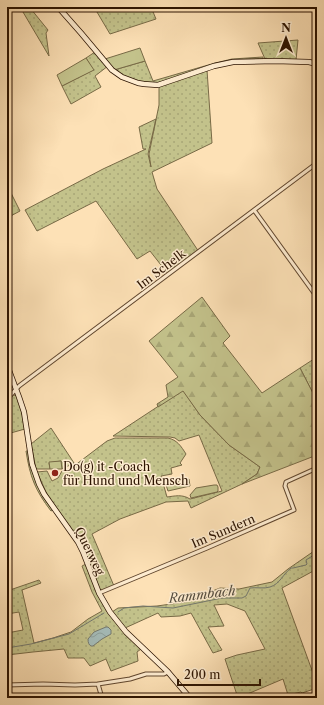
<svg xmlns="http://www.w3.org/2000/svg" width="324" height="705" font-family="'Libre Caslon Text',serif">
  <defs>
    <pattern id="grass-dots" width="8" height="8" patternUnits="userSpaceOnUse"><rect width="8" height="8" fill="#c3c28b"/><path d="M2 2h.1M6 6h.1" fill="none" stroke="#a8a676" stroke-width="1.8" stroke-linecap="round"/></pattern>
    <pattern id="forest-firs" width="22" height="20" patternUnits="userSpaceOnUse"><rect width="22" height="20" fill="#c3c28b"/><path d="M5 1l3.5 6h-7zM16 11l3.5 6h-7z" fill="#a8a676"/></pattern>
    <pattern id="water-waves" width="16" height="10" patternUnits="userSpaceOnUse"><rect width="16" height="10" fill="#a4bbb8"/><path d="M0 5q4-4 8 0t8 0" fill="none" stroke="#8da09c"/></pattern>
  </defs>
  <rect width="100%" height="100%" fill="#fde1b6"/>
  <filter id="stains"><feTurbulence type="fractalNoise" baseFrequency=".005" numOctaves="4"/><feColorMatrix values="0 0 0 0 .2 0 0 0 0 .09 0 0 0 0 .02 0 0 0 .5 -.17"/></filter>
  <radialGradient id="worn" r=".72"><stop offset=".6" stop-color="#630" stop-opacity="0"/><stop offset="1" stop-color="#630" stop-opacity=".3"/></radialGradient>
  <path fill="url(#grass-dots)" stroke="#786a46" d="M20,7H31V9L48,30L46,33L49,56Z
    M94,7H151L156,19L110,34Z
    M298,40L296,60L265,59L258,43Z
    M95,52L108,66L95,76L101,87L71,104L62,86L93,70L86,58Z
    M263,57V59H246L156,83H145L128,78L114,70L145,61L153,81L215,63L232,59Z
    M207,70L212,143L152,172L157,189L199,252L168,274L150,251L137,259L96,201L37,231L25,210L103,169L146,149H143L139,127L156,119L148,154L151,167L149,154L159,105V86Z
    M7,185L20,211L7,218Z
    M317,357V401L300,368Z
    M183,390L200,415L229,445L260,467L257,474L242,484L191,508L188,501L166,502L120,519L92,534L114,586L104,590H100L84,552L47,494L37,472L47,471L52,481L58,478L62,471L70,469L107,441L115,438H168C177,440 181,446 186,454L180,463L182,465L171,468L172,474L161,476L167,497C175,496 182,494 190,499L222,491L199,435L179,441L175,438L170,437L113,436Z
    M11,395H14L17,396L22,413L25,429L7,434V400Z
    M51,428L74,463L62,469L61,461L49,463L50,469H36L31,444Z
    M26,451H28L30,460L53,510L51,511C35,490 30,477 26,451Z
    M317,549V569L282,588L317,684V688L302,693L301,692L288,695L283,679L238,698L225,659L237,655L265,649L245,611L227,604L214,605L224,626L208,627L222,650L213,653L191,613L180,616L161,617L158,613L125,628L112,612L118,608L157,606L185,602L220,588L239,589L272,582L288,569Z
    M86,564L98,595L141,649L137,652L138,661L111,671L106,659L90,666L84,658H68L64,649L33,652L7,655V633L23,630L19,612L7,614V591L39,580L41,583L22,590L34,643L53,638L71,632L88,619L102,611L92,592L82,566Z"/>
  <path fill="url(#forest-firs)" stroke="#786a46" d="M202,297L230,336L223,343L262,393L300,368L317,401V455L242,484L257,474L260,467L229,445L200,415L183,391L158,407L157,404L168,397L166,385L178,377L149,341Z"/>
  <path fill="#c3c28b" stroke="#786a46" d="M140,48L145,61L114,70L105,59Z
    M86,58L94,70L62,86L57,75Z
    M61,461L62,469H50L49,462Z
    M189,479L190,486L168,491L166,485Z
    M214,485H217L218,487V491L217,492L191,498L190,495L196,488Z"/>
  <path fill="url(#water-waves)" stroke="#74786e" d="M106,627H108L111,630V634L102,639L93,646H91C89,645 88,643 88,639L94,632Z"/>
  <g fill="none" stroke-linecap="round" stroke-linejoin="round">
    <path stroke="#74786e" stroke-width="1" d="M118,612L124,608L143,606L173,608L222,598H242L246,596L250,588C256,587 264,589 270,587C280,584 283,574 291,568H293L306,565L307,564L306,560L317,553
      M7,648L31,644L69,634L104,613"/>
    <g stroke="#60462e" stroke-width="5">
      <path id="street" d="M254,210L317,297
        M7,399L19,386L317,163
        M99,593L207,548L294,510L285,486L286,482L317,468
        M98,684L102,698
        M7,685L43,684L75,685L98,684L130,679L146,674H164L168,672"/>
    </g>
    <g stroke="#2c1300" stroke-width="6">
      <path id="secondary" d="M58,7L81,33L112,70L122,77L138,83L144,84L158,85L214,66L233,62L275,61L309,62L317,64
        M7,365L19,397L24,412L32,464L39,484L44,494L78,542L83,552L99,593L110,612L126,632L168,672L190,698"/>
    </g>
    <use href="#street" stroke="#feecd0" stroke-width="3"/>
    <use href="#secondary" stroke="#feecd0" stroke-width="4.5"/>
  </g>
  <circle fill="#8f2418" stroke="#feecd0" stroke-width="1.5" cx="55" cy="473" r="4"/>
  <g text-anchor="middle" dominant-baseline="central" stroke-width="3" stroke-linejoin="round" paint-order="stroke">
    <g font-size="12" fill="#2c1300" stroke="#feecd0">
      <text transform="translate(161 269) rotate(-37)">Im Schelk</text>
      <text transform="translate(223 531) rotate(-23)">Im Sundern</text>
      <text transform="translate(90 551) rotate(64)">Querweg</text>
    </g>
    <g font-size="12" fill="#2c1300" stroke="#feecd0" text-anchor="start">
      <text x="63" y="466">Do(g) it -Coach<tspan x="63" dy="14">für Hund und Mensch</tspan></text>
    </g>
    <g font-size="13" font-style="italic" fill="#564e40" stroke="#feecd0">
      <text transform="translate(202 594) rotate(-7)">Rammbach</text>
    </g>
  </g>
  <rect width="324" height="705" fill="none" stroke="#fde1b6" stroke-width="24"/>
  <rect x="8" y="8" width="308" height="689" fill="none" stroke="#2c1300" stroke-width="2"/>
  <rect x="12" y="12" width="300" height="681" fill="none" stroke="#2c1300"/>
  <g transform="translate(286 38)" stroke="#feecd0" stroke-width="3" paint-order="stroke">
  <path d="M0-3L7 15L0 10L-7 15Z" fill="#2c1300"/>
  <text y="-6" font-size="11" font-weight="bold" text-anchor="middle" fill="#2c1300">N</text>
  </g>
  <path d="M178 679v6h82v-6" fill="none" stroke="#2c1300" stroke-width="2"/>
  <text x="184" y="679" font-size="12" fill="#2c1300" stroke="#feecd0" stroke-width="3" paint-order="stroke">200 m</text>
  <rect width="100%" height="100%" filter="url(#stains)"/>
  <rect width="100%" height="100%" fill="url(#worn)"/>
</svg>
